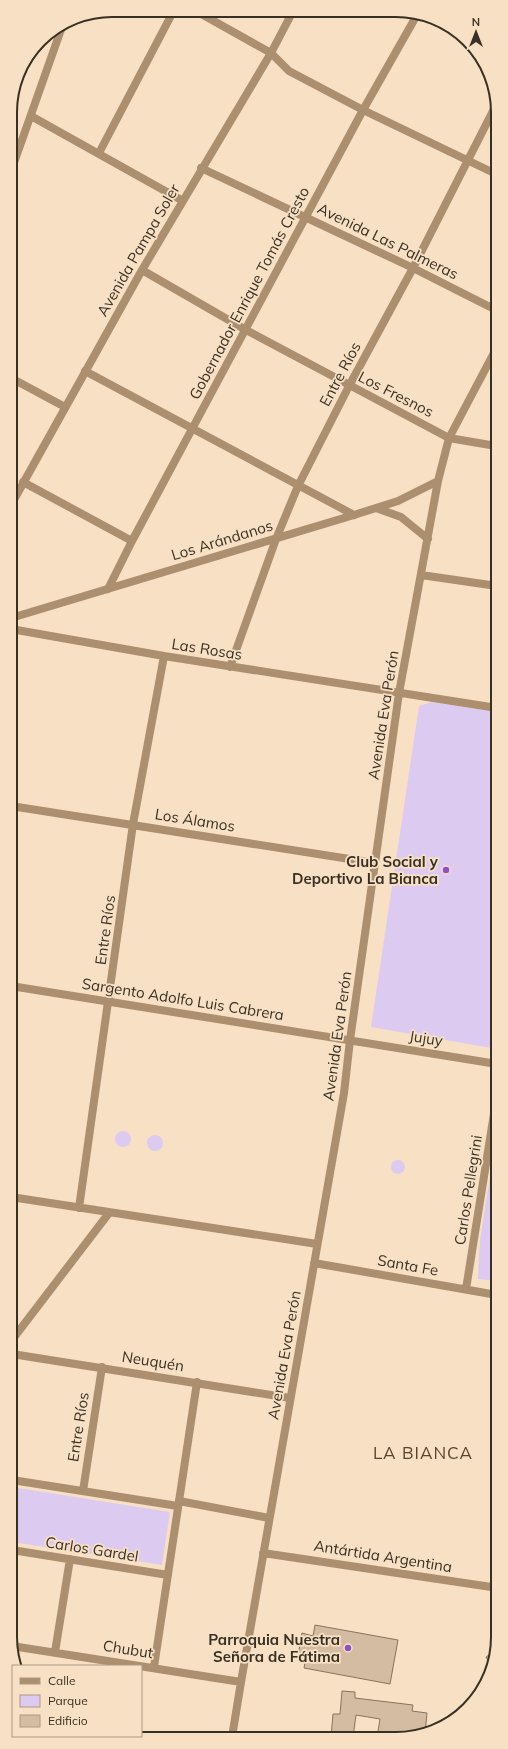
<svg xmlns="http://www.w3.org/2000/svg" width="508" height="1749" font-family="Mulish,sans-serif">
  <rect width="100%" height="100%" fill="#f8e0c4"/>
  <path fill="#ddcaf1" d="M432,702L497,712V1049L371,1027L419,706Z
    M115 1139a8 8 0 1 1 16 0a8 8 0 1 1-16 0Z
    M497,1133V1281L478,1279L480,1240Z
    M147 1143a8 8 0 1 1 16 0a8 8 0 1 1-16 0Z
    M391 1167a7 7 0 1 1 14 0a7 7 0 1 1-14 0Z
    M12,1487L170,1512L162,1565L12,1542Z"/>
  <path fill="#d3bca1" stroke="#88735a" d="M315,1625L398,1640L390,1684L304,1668L306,1657L298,1656L302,1633L313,1636Z
    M496,1650L492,1667L486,1657Z
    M342,1691L355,1692V1698L413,1705L412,1711L427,1713L425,1734L416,1737H377L380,1719L356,1715L353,1737H331L333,1714H340Z"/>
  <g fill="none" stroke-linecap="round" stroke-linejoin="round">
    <path stroke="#ab8f6e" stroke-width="8" d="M179,1501L269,1518"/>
    <path stroke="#ab8f6e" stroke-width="8" d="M196,11L271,53L289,71L363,110L496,174
      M31,116L183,201
      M99,153L174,10
      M201,168L413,268L496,310
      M10,174L63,24
      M142,270L246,330L449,438L496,446
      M85,371L354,515
      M11,378L65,407
      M23,482L132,541
      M11,505L142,270L271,53L293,11
      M376,508L401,517L428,539
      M421,575L497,586
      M108,589L132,541L363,110L418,13
      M11,618L354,515L398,501L438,481
      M11,629L164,656L497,708
      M230,667L276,539L298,486L349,386L413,268L496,105
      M11,806L375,863
      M11,986L497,1064
      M11,1197L317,1244
      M79,1208L133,824L164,656
      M314,1263L497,1295
      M466,1289L497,1095
      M12,1340L109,1213
      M12,1354L290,1398
      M12,1480L178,1506
      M83,1491L102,1367
      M12,1550L168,1575
      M263,1553L498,1588
      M12,1646L241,1682
      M55,1652L70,1559
      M154,1667L197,1382
      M232,1737L241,1682L344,1093L350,1040L399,693L438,481L449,438L496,349"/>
  </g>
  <g fill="#9050c5" stroke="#f8e0c4" stroke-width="1.5">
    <circle cx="446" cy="870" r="4"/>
    <circle cx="348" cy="1648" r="4"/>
  </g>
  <g text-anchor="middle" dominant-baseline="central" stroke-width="3.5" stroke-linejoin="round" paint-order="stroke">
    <g font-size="15" fill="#393025" stroke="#f8e0c4">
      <text transform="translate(388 241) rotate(26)">Avenida Las Palmeras</text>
      <text transform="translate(138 250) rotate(-60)">Avenida Pampa Soler</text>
      <text transform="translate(249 293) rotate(-62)">Gobernador Enrique Tomás Cresto</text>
      <text transform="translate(340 374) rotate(-62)">Entre Ríos</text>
      <text transform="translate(396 394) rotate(27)">Los Fresnos</text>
      <text transform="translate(222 540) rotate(-17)">Los Arándanos</text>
      <text transform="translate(207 649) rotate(9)">Las Rosas</text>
      <text transform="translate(383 715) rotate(-81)">Avenida Eva Perón</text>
      <text transform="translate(195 820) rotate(9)">Los Álamos</text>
      <text transform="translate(105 930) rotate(-82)">Entre Ríos</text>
      <text transform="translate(183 999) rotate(9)">Sargento Adolfo Luis Cabrera</text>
      <text transform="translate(337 1036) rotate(-82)">Avenida Eva Perón</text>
      <text transform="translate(426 1038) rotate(9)">Jujuy</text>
      <text transform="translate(468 1190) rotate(-81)">Carlos Pellegrini</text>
      <text transform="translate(408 1265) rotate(10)">Santa Fe</text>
      <text transform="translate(284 1355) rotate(-80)">Avenida Eva Perón</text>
      <text transform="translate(153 1361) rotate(9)">Neuquén</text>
      <text transform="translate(78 1427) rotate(-81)">Entre Ríos</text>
      <text transform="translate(92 1549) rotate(9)">Carlos Gardel</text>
      <text transform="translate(383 1556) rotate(9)">Antártida Argentina</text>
      <text transform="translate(128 1649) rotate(9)">Chubut</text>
    </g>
    <g font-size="15" font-weight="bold" fill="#393025" stroke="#f8e0c4" text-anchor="end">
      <text x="438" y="861">Club Social y<tspan x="438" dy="17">Deportivo La Bianca</tspan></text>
      <text x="340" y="1639">Parroquia Nuestra<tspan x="340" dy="17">Señora de Fátima</tspan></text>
    </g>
    <g font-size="17" letter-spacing="1" fill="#58442c" stroke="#f8e0c4">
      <text x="423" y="1452">LA BIANCA</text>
    </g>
  </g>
  <path d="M0 0H508V1749H0ZM112 17H396A95 95 0 0 1 491 112V1637A95 95 0 0 1 396 1732H112A95 95 0 0 1 17 1637V112A95 95 0 0 1 112 17Z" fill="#f8e0c4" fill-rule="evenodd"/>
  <path fill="none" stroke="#393025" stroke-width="2" d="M112 17H396A95 95 0 0 1 491 112V1637A95 95 0 0 1 396 1732H112A95 95 0 0 1 17 1637V112A95 95 0 0 1 112 17Z"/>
  <rect x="12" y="1665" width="130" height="72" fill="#f8e0c4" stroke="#ac9a84"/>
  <rect x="20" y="1678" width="20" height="6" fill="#ab8f6e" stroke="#ac9a84"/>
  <text x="48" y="1685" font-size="12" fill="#393025">Calle</text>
  <rect x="20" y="1695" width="20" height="12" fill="#ddcaf1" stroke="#ac9a84"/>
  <text x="48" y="1705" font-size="12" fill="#393025">Parque</text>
  <rect x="20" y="1715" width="20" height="12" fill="#d3bca1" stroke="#ac9a84"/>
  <text x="48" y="1725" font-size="12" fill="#393025">Edificio</text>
  <g transform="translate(476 32)" stroke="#f8e0c4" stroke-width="3" paint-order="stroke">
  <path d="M0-3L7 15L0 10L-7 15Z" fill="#393025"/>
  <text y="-6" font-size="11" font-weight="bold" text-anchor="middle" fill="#393025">N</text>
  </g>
</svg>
